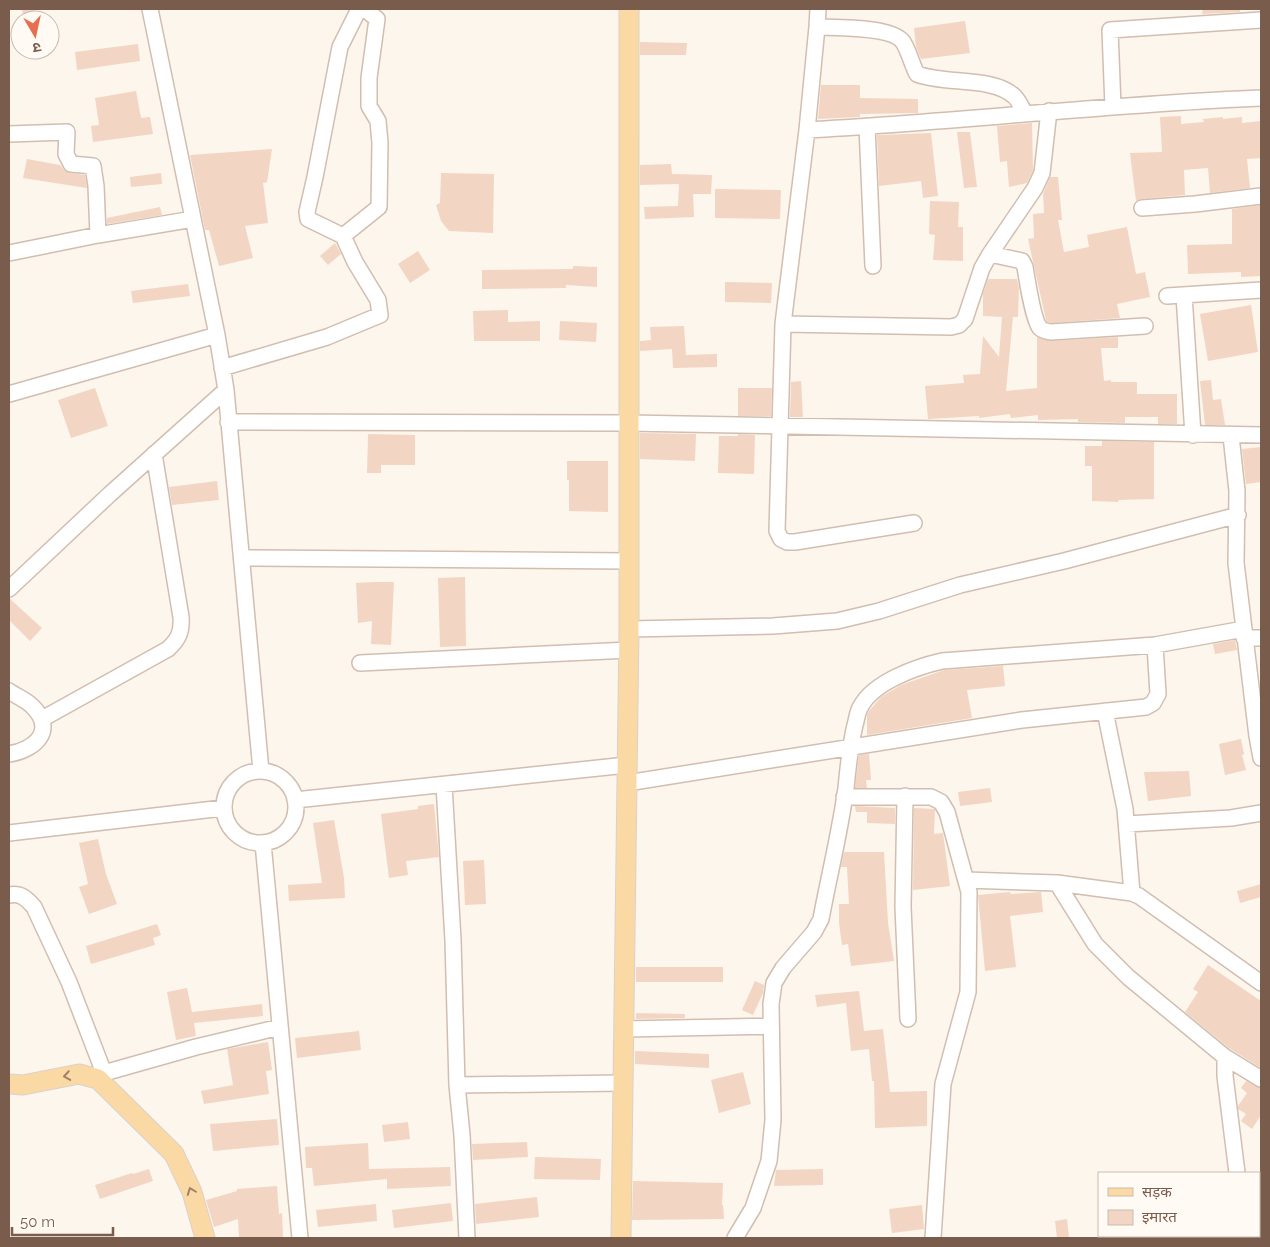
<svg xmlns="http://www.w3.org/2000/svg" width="1270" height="1247" font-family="Raleway,'Noto Sans Devanagari',sans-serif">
  <rect width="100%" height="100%" fill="#fdf6ec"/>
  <path fill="#f3d5c3" d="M22,9H34L35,20H24Z
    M1203,9H1240V12L1202,14Z
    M965,21L970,53L921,59L916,47L914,28Z
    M640,42L687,43L686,55H640Z
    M138,44L140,61L77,70L75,52Z
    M821,85H860V98L918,99V113L860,114V117L818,119Z
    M136,91L141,118L150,117L153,134L93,142L91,126L99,125L95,98Z
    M1181,116V124L1204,122L1203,119L1223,117V119L1242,117V123L1261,121V158L1247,159L1250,188L1210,193L1208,168L1184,170L1185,195L1141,199L1136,201L1130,153L1162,152L1160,117Z
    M1032,123L1033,171L1027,183L1009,187L1007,161L1000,162L997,126Z
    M957,132H970L977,187L964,188Z
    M931,133L938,196L923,198L921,181L879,186L877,135Z
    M272,149L267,182L263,183L268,223L245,226L253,258L219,266L209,230H205L190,155Z
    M27,159L60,165L65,171L70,173L85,175L87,188L23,178Z
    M671,164L672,174L712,175L711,194H693L694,217L645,219L644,207L678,206L679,184L640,185V165Z
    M161,173L162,184L131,187L130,177Z
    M441,173L494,174L493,233L449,231L441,221L436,205L440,203Z
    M1050,177H1058L1062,220H1058L1064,252L1089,247L1087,235L1127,227L1136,274L1145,272L1150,297L1117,304L1120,318L1052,323L1047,322L1046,320L1028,239L1034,238L1033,214L1044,213L1043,194Z
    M715,189L781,190L780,219L715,218Z
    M930,201L959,202L958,227H963V261L933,260L935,235L929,234Z
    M1261,205V276L1241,277V272L1188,274L1187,245L1232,244V209Z
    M160,207L162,215L107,224V218Z
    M335,243L341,254L328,265L320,256Z
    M418,251L430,270L410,283L398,264Z
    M573,266L597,267V287L566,285V288L482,289V270L573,269Z
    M988,279H1017L1019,288L1018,317H1013L1006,391L1037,388V337L1051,341L1118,337V348H1101L1104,381L1111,380V382H1137V394H1177V424H1158V417H1125V423L1078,422V419L1038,420V415L1011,418L1010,414L979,418V416L928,419L925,386L964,383L963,375L980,374L983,336L999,357L1002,317L983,316V294Z
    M725,282L772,283L771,303L725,302Z
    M188,284L190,296L133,303L131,291Z
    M1251,305L1258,352L1208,361L1200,314Z
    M508,310V322L540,321V341H474L473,311Z
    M560,321L597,323L596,342L559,340Z
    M684,326L686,355L717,354V367L673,368L672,349L640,351V341L651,340L650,327Z
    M1211,380L1213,400L1221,399L1225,425H1205L1200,381Z
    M801,381L803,417H790L791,382Z
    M95,388L108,426L71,438L58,400Z
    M738,388H772L771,416H738Z
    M640,433L696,434L695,461L640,459Z
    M368,434L415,435V465H381V473H367Z
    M738,434L755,435L754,474L718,473L719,436H738Z
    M1102,441L1154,442V499L1119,500L1118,502L1092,501V466H1085V446H1102Z
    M1261,447V482L1246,484L1242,449Z
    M567,461H608V512L569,511V480H567Z
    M217,481L219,500L172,505L169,487Z
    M465,577L466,646L440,647L438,578Z
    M374,582H394L391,645L371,644L372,621L358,623L356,583Z
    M9,598L42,628L30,641L9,620Z
    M1235,640L1237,650L1215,654L1213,644Z
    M1003,666L1005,686L967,690L972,718L867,735V715L869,711L881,697L901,685L944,670Z
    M1241,739L1244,754L1242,755L1246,770L1225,775L1219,744Z
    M869,754L871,780H866L867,788H855L859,755Z
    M1189,771L1191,796L1148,801L1144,772Z
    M990,788L992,802L960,806L958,792Z
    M434,804L439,857L406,861L408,875L389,878L381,814L418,809V806Z
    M855,806L895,808V824L867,823V812H856Z
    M914,808L935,809L934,834L943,833L950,886L913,890Z
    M334,820L344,878L345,898L289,901L288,885L322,883L313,823Z
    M98,839L106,874L117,904L89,914L79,887L88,884L79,843Z
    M844,852H884L888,923L894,961L851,966L848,944L842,945L839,923V904H849L847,867H841Z
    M484,860L486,904L465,905L463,861Z
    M1261,884V897L1240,903L1237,891Z
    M1010,892L1011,894L1041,892L1043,912L1010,916L1016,967L985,971L978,895Z
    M157,924L161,935L153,938L155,945L91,964L86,946Z
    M1208,965L1261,1001V1068L1229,1048L1185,1012L1198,992L1193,989Z
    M636,967H723V982H636Z
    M755,981L764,985L763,993L753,1015L742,1010Z
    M187,988L192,1012L262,1004L263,1016L194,1023L196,1036L176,1040L167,992Z
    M859,991L864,1031L883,1029L890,1092L927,1091V1126L875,1128L874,1081H872L869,1049L851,1051L846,1003L817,1007L815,995Z
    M636,1013L685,1014V1018L636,1019Z
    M359,1031L361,1050L297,1058L295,1038Z
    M268,1042L272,1070L266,1071L269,1094L204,1104L201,1091L233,1085L227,1049Z
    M635,1051L709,1054V1068L635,1064Z
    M743,1072L751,1104L719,1113L711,1080Z
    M1246,1081L1261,1088V1115L1252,1129L1241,1121L1246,1114L1238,1109V1106L1247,1093L1241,1088Z
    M277,1119L279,1145L213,1151L210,1124Z
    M408,1122L410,1139L384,1142L382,1125Z
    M527,1142L528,1157L473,1160L472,1144Z
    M368,1143L369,1169L450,1167L451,1186L387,1189V1179L314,1186L312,1168H306L305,1147Z
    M535,1157L601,1159L600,1180L534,1179Z
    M149,1169L153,1181L100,1199L95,1185L132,1173L133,1174Z
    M823,1169V1185L774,1186L776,1170Z
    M633,1181L723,1183L722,1205H723L724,1219L632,1220Z
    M277,1186L279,1214L282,1213L283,1238H239L238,1219L214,1227L206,1200L237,1191V1189Z
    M537,1197L539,1217L476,1224L475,1204Z
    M451,1203L453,1221L394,1228L392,1210Z
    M376,1204L377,1221L318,1227L316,1210Z
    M922,1205L924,1229L892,1233L889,1209Z
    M1067,1219L1069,1237L1057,1238L1055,1221Z"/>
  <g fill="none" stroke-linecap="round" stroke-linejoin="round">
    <g stroke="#d1beb0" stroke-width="18">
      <path id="minor" d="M150,9L217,335L226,390L261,771
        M818,9L817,27L807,130L783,324L777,531L781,539L787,542H795L914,523
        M817,27C836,28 892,26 903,42C909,51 912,65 917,74C945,85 994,76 1015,97C1019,101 1022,108 1025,114
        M1113,107L1110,30L1261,20
        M867,126L873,266
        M807,130C958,122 1109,104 1261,98
        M9,134L67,132L66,154L71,164L93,166L96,186L98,235
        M1142,208L1195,204L1261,196
        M343,236L379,207L380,143L378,121L369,106V78L377,19L365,9
        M9,253L98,235L193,219
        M990,254L1022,261L1025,267C1027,279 1033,320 1040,328C1043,331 1046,331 1051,332L1145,326
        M1184,295L1193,435
        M1167,296L1261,290
        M783,324L951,327L959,325L965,319L982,268L990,254L1035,188L1042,173L1049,111
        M222,368L327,337L380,315L378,300L355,262L343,236L308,219L307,212L315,177L340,47L359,9
        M9,394L217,335
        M228,422L629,423L1261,435
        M1231,436L1237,491L1236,563L1257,736L1261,758
        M242,558L628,561
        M9,589L110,494L226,390
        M629,629L773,626L837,621L879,611L960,585L1064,561L1238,515
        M1244,638H1261
        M360,663L629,650
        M9,691C16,696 26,700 32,706C57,730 35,750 9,754
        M1105,711L1125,809L1132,893
        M42,719L168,649C179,639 182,631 181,617L154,454
        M224 807a36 36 0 1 1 72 0a36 36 0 1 1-72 0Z
        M627,783L1022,720L1146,707L1153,703L1158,694L1155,645
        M444,785L453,940L457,1085L462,1135L467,1238
        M905,796L903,907L908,1019
        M844,797H931L941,802L947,812L969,892L968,992L943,1084L933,1238
        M295,800L627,765
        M1127,824L1231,818L1261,813
        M9,833L223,808
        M263,843L300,1238
        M966,880L1057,883L1132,893L1139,896L1261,983
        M1057,883L1095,944L1128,977L1225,1057L1261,1079
        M9,895C21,893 26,898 34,907L69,982L104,1073
        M624,1029L771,1026
        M1225,1057V1076L1237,1173
        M98,1079L104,1073L196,1047L280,1027
        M457,1085L623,1083
        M1244,1236L1245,1238
        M735,1238L753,1208L769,1161L773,1120L771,1004L774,983L783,968L814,932L821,919C829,876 840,832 846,788C848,767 850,746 855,725C857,719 857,712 861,706C874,682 916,667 942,661L1155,645L1244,629"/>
    </g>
    <g stroke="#dad1cd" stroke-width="21">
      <path id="major" d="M9,1084L23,1085L79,1074L98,1079L174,1154L192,1192L205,1238
        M621,1238L629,629V9"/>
    </g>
    <use href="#minor" stroke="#fff" stroke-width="15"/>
    <use href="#major" stroke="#fbd9a5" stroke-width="19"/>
  </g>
  <defs><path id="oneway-chevron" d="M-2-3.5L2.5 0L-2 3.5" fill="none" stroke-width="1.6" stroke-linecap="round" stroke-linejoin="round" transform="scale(1.25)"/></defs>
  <g stroke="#a18267">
    <use href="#oneway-chevron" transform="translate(67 1076) rotate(171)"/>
    <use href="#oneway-chevron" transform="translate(191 1191) rotate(-111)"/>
  </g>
  <rect width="1270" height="1247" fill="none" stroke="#7a5c4d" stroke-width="20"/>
  <rect x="1098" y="1172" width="162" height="65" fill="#fffaf3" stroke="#cabbb1"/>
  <rect x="1108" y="1188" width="25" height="8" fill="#fbd9a5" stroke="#cabbb1"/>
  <text x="1142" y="1197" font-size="15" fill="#7a5c4d">सड़क</text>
  <rect x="1108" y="1210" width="25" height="15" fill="#f3d5c3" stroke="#cabbb1"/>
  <text x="1142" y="1222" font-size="15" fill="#7a5c4d">इमारत</text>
  <g transform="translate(35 35) rotate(171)"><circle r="24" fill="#fffaf3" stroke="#cabbb1"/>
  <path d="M0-4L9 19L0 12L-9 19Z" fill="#e76f51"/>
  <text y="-8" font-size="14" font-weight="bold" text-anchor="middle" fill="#7a5c4d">उ</text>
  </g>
  <path d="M12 1227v8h101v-8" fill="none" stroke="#7a5c4d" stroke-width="2.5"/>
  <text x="20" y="1227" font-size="15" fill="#7a5c4d" stroke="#fffaf3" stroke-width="4" paint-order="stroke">50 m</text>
</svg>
